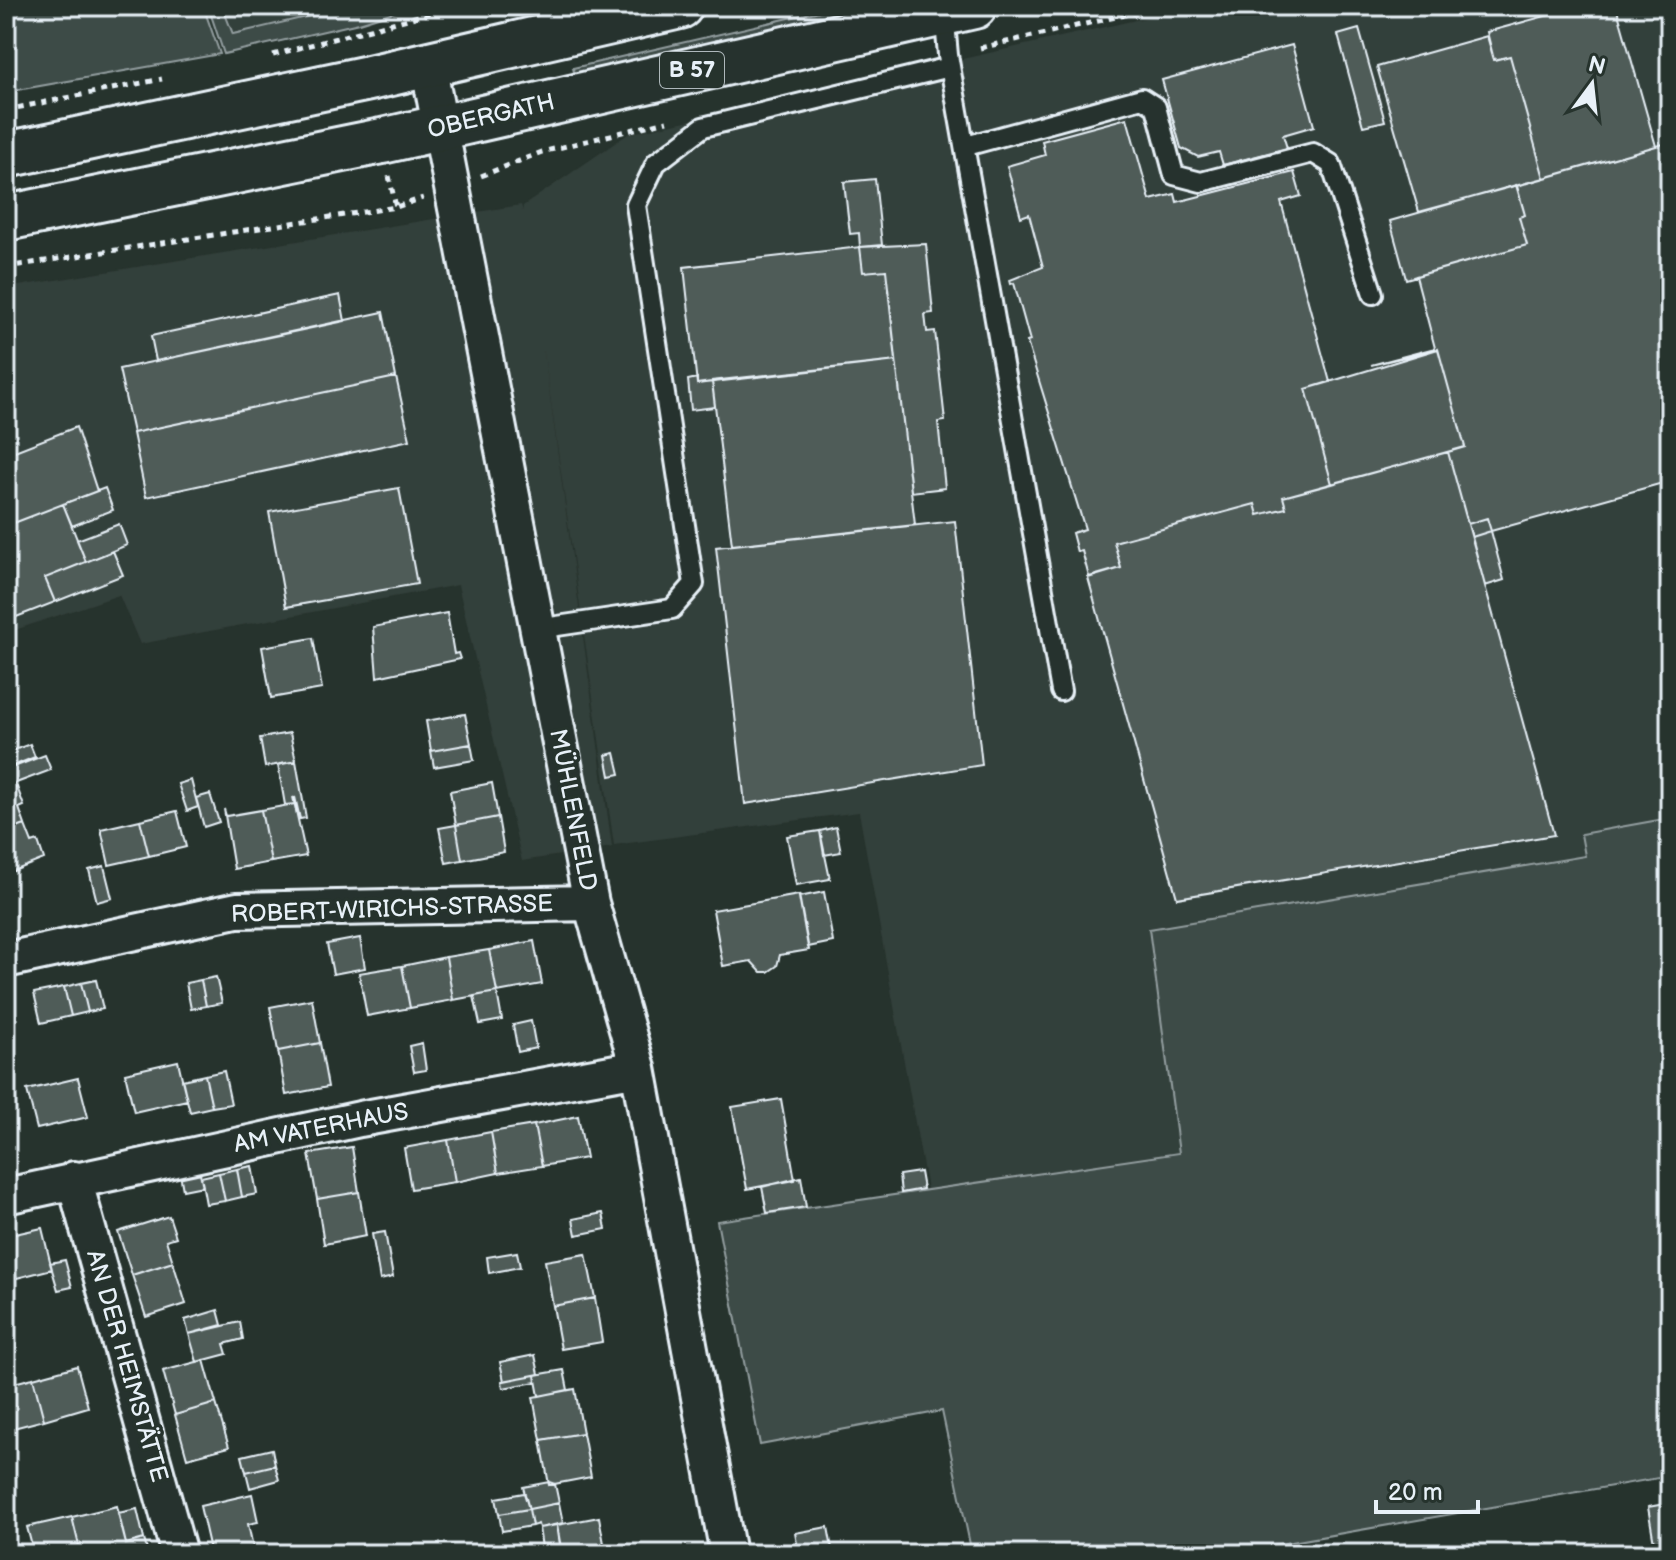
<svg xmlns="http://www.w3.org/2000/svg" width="1676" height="1560" font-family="'Balsamiq Sans',sans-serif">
  <rect width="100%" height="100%" fill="#26332d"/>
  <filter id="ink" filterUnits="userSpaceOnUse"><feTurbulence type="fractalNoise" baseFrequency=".0125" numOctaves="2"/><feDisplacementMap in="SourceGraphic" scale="16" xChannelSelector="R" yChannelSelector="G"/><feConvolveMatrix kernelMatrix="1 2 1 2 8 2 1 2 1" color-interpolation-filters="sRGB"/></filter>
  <g filter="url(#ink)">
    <path fill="#333f3a" d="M208,6H413L359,23L224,54Z
      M1198,6H1670V818L1582,834L1585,856L1179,1153L927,1189L859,812L614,845L543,346L612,847L522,861L458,585L140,644L119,595L6,633V288L521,205L523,211V206L628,134Z"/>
    <path fill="#3e4b47" stroke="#939ea0" stroke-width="2" d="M6,6H203L220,54L6,92Z
      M208,6H222L233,34L353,6H413L359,23L224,54Z
      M841,6H895L576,80L573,68Z
      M1670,818V1476L1223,1554H972L942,1411L760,1445L717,1221L1179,1153L1149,929L1585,856L1581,834Z"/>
    <path fill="#505c59" stroke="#e8f1f8" stroke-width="2" d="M1582,6H1616L1656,146L1544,178L1510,56L1494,60L1487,32Z
      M1359,29L1385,121L1363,126L1338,35Z
      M1487,36L1494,60L1510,56L1544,178L1419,212L1377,67Z
      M1292,45L1314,126L1283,135L1287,148L1223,165L1219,152L1198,157L1181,148L1162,80Z
      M1127,118L1150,200L1175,194L1177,202L1294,172L1301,196L1281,202L1330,382L1306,389L1332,484L1283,497L1286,508L1258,515L1255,504L1114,542L1121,568L1089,577L1082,551L1077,552L1072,533L1085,529L1027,342L1030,341L1014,283L1011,284L1010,280L1043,267L1029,214L1021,217L1007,166L1045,155L1042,141Z
      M1670,142V481L1491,531L1487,518L1468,524L1448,452L1465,447L1438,349L1371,365L1435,348L1416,276L1527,245L1519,217L1525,215L1517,186Z
      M875,179L882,245L860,247L859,233L850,234L844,182Z
      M1516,185L1525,215L1519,217L1527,245L1406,279L1390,221Z
      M926,244L933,313L925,314L927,332L935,331L945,421L938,422L945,488L911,492L886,270L863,272L860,247Z
      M860,247L863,272L886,270L896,361L697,384L684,267Z
      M340,295L345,321L156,361L151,336Z
      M383,312L396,377L133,433L119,369Z
      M1438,349L1465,447L1332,484L1306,389Z
      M896,361L915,525L732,545L712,381Z
      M396,377L410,440L146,497L133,433Z
      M697,378V384L712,382L715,407L691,410L688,380Z
      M76,427L97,491L6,526V461L15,458L12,452Z
      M1448,452L1554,835L1177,898L1088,578L1121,568L1114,542L1255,504L1258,515L1286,508L1283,497Z
      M105,488L113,510L72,526L63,504Z
      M399,488L417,584L286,607L269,512Z
      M63,504L86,562L45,578L55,602L6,621V526Z
      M1487,518L1491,531L1472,537L1468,524Z
      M955,521L982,765L745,804L716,547Z
      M119,524L127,545L86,562L77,540Z
      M1491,531L1504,580L1485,586L1472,537Z
      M113,551L123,575L55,602L45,578Z
      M447,613L454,654L458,653L460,659L377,677L373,627Z
      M313,638L322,689L271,698L262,647Z
      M465,714L471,744L431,751L426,721Z
      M290,733L296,761L265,767L260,738Z
      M30,744L35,757L8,768L6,753Z
      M471,744L474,760L434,767L431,751Z
      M615,753L620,774L610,776L606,755Z
      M45,755L51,770L8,786L6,770Z
      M296,761L306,818L300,819L295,797V804L285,805L278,765Z
      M191,780L198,807L187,811L178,784Z
      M492,783L498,817L456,825L450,791Z
      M17,787L24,806L19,808L25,825L6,832V791Z
      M210,794L219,822L204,827L196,798Z
      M293,797L306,856L271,862L261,810L295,804Z
      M224,809L226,816L261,810L271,862L234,869Z
      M177,811L186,847L149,856L140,820Z
      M498,817L504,852L462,860L456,825Z
      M140,820L149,856L109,865L101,829Z
      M25,825L32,843L38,841L44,859L11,872L6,859V832Z
      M456,825L462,860L446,863L439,828Z
      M836,827L841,852L824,855L820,831Z
      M820,831L830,879L796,885L787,836Z
      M104,866L112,898L97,902L89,870Z
      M824,892L833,942L808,947L799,897Z
      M799,895L809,950L780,955L777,966L768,972H761L751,961L723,966L713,910Z
      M360,938L365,968L333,974L327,944Z
      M534,941L542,984L497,992L489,950Z
      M489,950L497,992L453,1000L446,957Z
      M446,957L453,1000L410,1008L402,966Z
      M402,966L410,1008L367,1016L359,973Z
      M216,977L222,1003L206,1006L201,980Z
      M96,980L103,1009L88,1012L81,983Z
      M201,980L206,1006L191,1009L186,983Z
      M81,983L88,1012L71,1016L64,987Z
      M64,987L71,1016L41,1023L34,993Z
      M497,992L502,1020L480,1024L474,996Z
      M312,999L320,1043L278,1051L270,1007Z
      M531,1021L536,1048L518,1052L513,1025Z
      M320,1043L328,1087L286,1095L278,1051Z
      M422,1043L426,1070L414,1072L409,1046Z
      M178,1061L187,1100L134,1112L125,1073Z
      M224,1071L231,1104L212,1107L205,1075Z
      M205,1075L212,1107L190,1112L182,1080Z
      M78,1078L88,1117L37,1129L27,1090Z
      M781,1099L795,1180L747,1189L732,1107Z
      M578,1116L586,1158L542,1166L534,1125Z
      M534,1125L542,1166L498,1173L491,1132Z
      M491,1132L498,1173L455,1182L448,1140Z
      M448,1140L455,1182L411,1189L404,1148Z
      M352,1147L359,1192L317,1199L309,1154Z
      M198,1164L203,1186L183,1190L179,1168Z
      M252,1166L257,1194L242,1197L237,1169Z
      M237,1169L242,1197L225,1201L219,1173Z
      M920,1172L923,1189L901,1193L899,1175Z
      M219,1173L225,1201L206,1204L201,1177Z
      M801,1177L806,1207L767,1213L762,1187Z
      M359,1192L366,1236L324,1244L317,1199Z
      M603,1213L606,1229L576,1235L573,1219Z
      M169,1216L176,1237L166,1240L173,1262L132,1275L118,1232Z
      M42,1228L52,1269L9,1280L6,1236Z
      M385,1232L393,1277L380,1280L372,1234Z
      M517,1252L520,1267L489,1273L487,1257Z
      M586,1254L595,1298L553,1306L545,1261Z
      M65,1260L72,1287L58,1290L50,1263Z
      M173,1262L186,1304L146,1317L132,1275Z
      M595,1298L602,1342L561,1349L553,1306Z
      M218,1310L222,1325L189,1334L185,1320Z
      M240,1322L243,1339L224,1344L227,1354L197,1362L189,1334Z
      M535,1355L539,1374L504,1381L500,1362Z
      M204,1360L216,1403L175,1415L163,1371Z
      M77,1366L88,1407L44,1420L33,1378Z
      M564,1370L568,1390L539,1396L535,1375Z
      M535,1375L536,1382L503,1388L502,1381Z
      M33,1378L44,1420L6,1430V1385Z
      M575,1389L583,1433L541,1440L533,1397Z
      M216,1403L229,1447L187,1458L175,1415Z
      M583,1433L591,1477L549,1485L541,1440Z
      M272,1449L275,1465L246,1472L242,1456Z
      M275,1465L279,1480L250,1488L246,1472Z
      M549,1482L555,1484L559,1503L529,1509L523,1487Z
      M524,1493L529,1509L499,1514L496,1498Z
      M252,1494L258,1522L248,1524L253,1547L211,1554L200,1506Z
      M559,1503L563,1523L539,1528L538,1524L532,1526L529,1509Z
      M1670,1503V1540L1654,1543L1648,1507Z
      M117,1506L126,1544L144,1539L148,1554H81L72,1517Z
      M137,1509L144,1539L126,1544L118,1513Z
      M529,1509L532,1526L502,1531L499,1514Z
      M72,1517L81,1554H34L27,1527Z
      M599,1517L606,1554H562L557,1525Z
      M557,1525L561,1551L543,1554L539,1528Z
      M828,1527L833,1554H799L795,1533Z
      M32,1547L34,1554H8L7,1552Z
      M253,1547L255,1554H224Z"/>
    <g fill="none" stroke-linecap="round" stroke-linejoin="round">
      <g stroke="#e8f1f8" stroke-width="24">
        <path id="lane" d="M944,12L948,55L1061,691
          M966,146L1142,98L1156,107L1174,175L1201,182L1313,153L1331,164L1373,294
          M537,629L672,609L694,584L636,205L656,163L703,127L950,67"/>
      </g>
      <g stroke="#e8f1f8" stroke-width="40">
        <path id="street" d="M428,64L591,903L638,1068L728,1554
          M6,960L237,910L591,903
          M74,1179L179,1554
          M6,1196L360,1119L638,1068"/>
      </g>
      <g stroke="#e8f1f8" stroke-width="50">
        <path id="primary" d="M6,155L369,78L680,6
          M6,218L382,141L974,6"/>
      </g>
      <path stroke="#e8f1f8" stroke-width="5" stroke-dasharray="6 6" stroke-linecap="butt" d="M980,48L1164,6
        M273,55L456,6
        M6,110L162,79
        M389,176L396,207
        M481,176L542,152L667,121
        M6,267L396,207L423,198"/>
      <use href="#lane" stroke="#26332d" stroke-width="18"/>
      <use href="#street" stroke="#26332d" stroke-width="34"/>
      <use href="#primary" stroke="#26332d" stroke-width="44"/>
    </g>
  </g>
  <g text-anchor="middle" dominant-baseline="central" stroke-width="7" stroke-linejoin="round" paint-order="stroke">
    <rect fill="#26332d" stroke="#aeb8bb" stroke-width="2" x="660" y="52" width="64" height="36" rx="6"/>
    <g font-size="22" font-weight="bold" fill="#e8f1f8">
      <text x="692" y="70">B 57</text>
    </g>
    <g font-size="24" fill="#e8f1f8" stroke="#26332d">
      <text transform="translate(491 116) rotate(-13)">OBERGATH</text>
      <text transform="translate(573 810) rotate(79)">MÜHLENFELD</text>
      <text transform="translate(392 909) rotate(-2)">ROBERT-WIRICHS-STRASSE</text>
      <text transform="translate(321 1128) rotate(-11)">AM VATERHAUS</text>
      <text transform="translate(127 1366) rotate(74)">AN DER HEIMSTÄTTE</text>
    </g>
  </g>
  <rect width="1676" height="1560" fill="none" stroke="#26332d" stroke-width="32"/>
  <rect x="16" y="16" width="1644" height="1528" fill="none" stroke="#e8f1f8" stroke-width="3" filter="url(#ink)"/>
  <g transform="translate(1592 84) rotate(15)" stroke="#26332d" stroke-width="6" paint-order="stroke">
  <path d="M0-6L14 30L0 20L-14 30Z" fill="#e8f1f8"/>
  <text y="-12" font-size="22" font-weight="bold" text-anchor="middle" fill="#e8f1f8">N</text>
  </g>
  <path d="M1376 1500v12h102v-12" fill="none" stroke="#e8f1f8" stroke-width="4"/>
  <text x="1388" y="1500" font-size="24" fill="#e8f1f8" stroke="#26332d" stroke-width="6" paint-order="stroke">20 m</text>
</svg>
